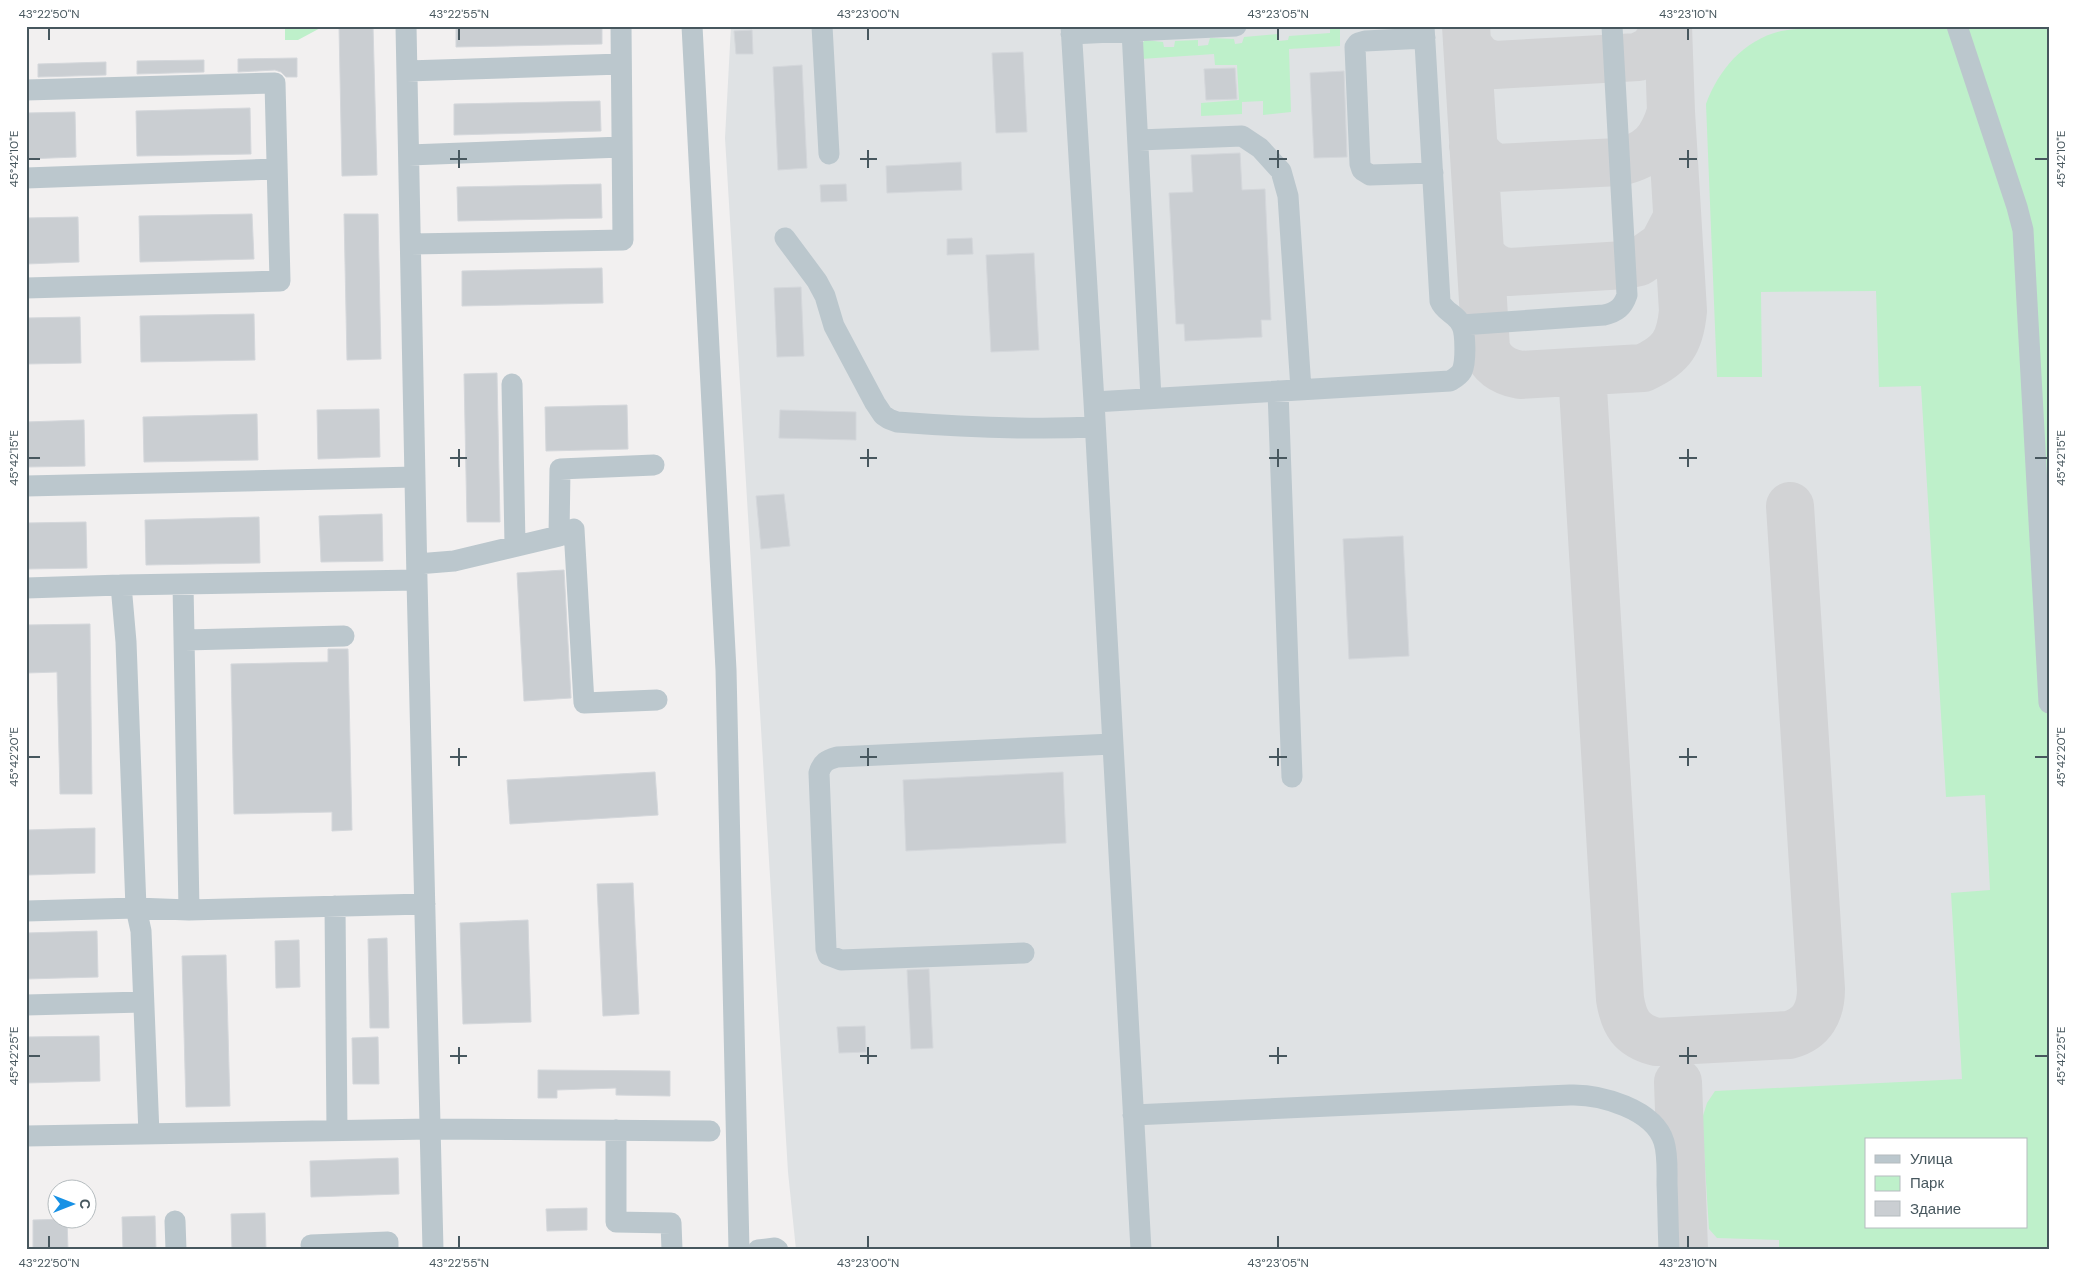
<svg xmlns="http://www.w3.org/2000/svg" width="2075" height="1276" font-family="'DM Sans',sans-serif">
  <rect width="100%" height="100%" fill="#f2f0f0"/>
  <path fill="#dfe2e4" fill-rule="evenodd" d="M731,26H2049V1250H796L788,1172L725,138ZM1866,1140H2026V1227H1866Z"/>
  <path fill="#bef0ca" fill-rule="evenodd" d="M285,26H324L298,40H285Z
    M1330,26H1340V46L1289,49L1291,112L1263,115V101L1242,102V114L1201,116V103L1239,100L1237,65H1215L1214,54L1141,59V45L1145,40L1163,42L1164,47H1174L1175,41L1198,40V46L1208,45L1210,38L1234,39L1235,44L1242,43L1244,37L1277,34L1279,41L1288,40L1289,36L1330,33Z
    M1836,26H1956L2020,227L2049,750V1250H1779V1240L1717,1238L1709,1229L1702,1119L1707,1103L1715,1091L1962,1079L1951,893L1990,890L1985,795L1946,797L1921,386L1879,387L1876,291L1761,292L1762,377H1717L1706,104C1719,69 1744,40 1781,31C1799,28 1818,28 1836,26ZM1866,1140H2026V1227H1866Z
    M1965,26H2049V573L2028,215Z"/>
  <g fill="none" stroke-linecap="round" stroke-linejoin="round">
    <path stroke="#d2d3d5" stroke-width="48" d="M1466,26L1486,349C1492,365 1504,372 1520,375L1643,368C1672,355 1680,342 1683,311L1671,112L1668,26
      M1467,43C1475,56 1480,62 1495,65L1638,57L1652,50L1667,29
      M1473,146C1479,157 1485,162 1496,168L1619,162C1650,155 1662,142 1671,112
      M1480,251C1486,263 1495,270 1509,272L1625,265L1639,262L1663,245L1677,218
      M1582,372L1620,999C1624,1023 1631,1035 1656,1042L1789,1035C1812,1029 1821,1012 1821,989L1790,506
      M1678,1082L1684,1250"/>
  </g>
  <path fill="#caced2" stroke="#d4d7db" d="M339,26H373L377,175L342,176Z
    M456,26H602V44L456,47Z
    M752,30L753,54H736L734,31Z
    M1023,52L1027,132L996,133L992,53Z
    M297,58V77H286L281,72L275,70L238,72V59Z
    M204,60V72L137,74V61Z
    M106,62V75L38,77V64Z
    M802,65L807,168L778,170L773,67Z
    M1235,68L1237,99L1206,100L1204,69Z
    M1344,71L1347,157L1314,158L1310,73Z
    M600,101L601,131L454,135V104Z
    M250,108L251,154L137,156L136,111Z
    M75,112L76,157L26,159V113Z
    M1240,153L1242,190L1265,189L1271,320H1261L1262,337L1185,341L1184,324H1176L1169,193L1193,192L1191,155Z
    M961,162L962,190L887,193L886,166Z
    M601,184L602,218L458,221L457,187Z
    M846,184L847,201L821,202L820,185Z
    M252,214L254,259L140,262L139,216Z
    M344,214H378L381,359L347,360Z
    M78,217L79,262L26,264V218Z
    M972,238L973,254L947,255V239Z
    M1034,253L1039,350L991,352L986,255Z
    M602,268L603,303L462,306V271Z
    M801,287L804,356L777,357L774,288Z
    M254,314L255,360L141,362L140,316Z
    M80,317L81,363L26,364V318Z
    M497,373L500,522H467L464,374Z
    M627,405L628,449L546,451L545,407Z
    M379,409L380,457L318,459L317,410Z
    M780,410L856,412V440L779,438Z
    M257,414L258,460L144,462L143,417Z
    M84,420L85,466L26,467V422Z
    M784,494L790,546L761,549L756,496Z
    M382,514L383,561L321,562L319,516Z
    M259,517L260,563L146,565L145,520Z
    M86,522L87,568L26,569V523Z
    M1403,536L1409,656L1349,659L1343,539Z
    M564,570L571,698L524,701L517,573Z
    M90,624L92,794H60L57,672L27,673L26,625Z
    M328,649H348L352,830L332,831V812L234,814L231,664L328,662Z
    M655,772L658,815L510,824L507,780Z
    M1063,772L1066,843L906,851L903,780Z
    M95,828V873L28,875L27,830Z
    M633,883L639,1014L603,1016L597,884Z
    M528,920L531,1022L463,1024L460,923Z
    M97,931L98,977L26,979V933Z
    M387,938L389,1028H370L368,939Z
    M299,940L300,987L276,988L275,941Z
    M226,955L230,1106L186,1107L182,956Z
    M929,969L933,1048L911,1049L907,970Z
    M865,1026L866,1052L839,1053L837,1027Z
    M99,1036L100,1081L26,1083V1037Z
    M378,1037L379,1084H353L352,1038Z
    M538,1070L670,1071V1096L616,1095V1088L557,1090V1098H538Z
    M398,1158L399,1194L311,1197L310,1161Z
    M587,1208V1230L547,1231L546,1209Z
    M265,1213L266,1250H232L231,1214Z
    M155,1216L156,1250H123L122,1217Z
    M67,1219L68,1250H33V1220Z"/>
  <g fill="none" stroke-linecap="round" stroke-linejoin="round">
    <path stroke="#bbc7cd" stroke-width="21" d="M406,26L417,580L433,1250
      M692,26L726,670L739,1250
      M822,26L829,154
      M1071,26L1094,402L1141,1250
      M1957,26L2017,207L2023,230L2049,703
      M1132,31L1151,398
      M1071,34L1236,26
      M1425,38L1365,41L1358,43L1355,47L1360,164L1362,170L1370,175L1433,173
      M407,71L621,64
      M26,90L275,83L280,281L26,288
      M1139,140L1242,136L1260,148L1281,171L1288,196L1301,389
      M409,155L622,147
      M26,178L276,169
      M785,238L817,281L825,296L834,326L875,403L883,415L889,419L897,422C963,427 1029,430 1095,427
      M411,244L623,240L621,26
      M1462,325L1604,315C1617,312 1623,307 1627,295L1612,26
      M512,384L515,545
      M1278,391L1292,777
      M1094,402L1450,381C1455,378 1459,376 1462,371C1466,362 1466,332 1461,324C1456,314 1444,312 1440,301L1424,26
      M26,486L415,477
      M559,536L560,469L654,465
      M417,564L454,561L559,536L574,529L584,703L657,700
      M183,584L189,910L425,904
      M121,585L126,642L136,908L141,931L149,1134
      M26,588L121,585L417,580
      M185,640L344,636
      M335,906L337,1131
      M26,911L136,908L189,910
      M1024,953L841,960L828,955L826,949L819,773C822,762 827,760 837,757L1112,744
      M26,1005L143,1002
      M1133,1115L1570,1095C1600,1094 1654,1109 1664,1142C1668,1155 1667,1171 1667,1184C1668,1206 1668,1228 1669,1250
      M616,1130V1222L671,1223L672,1250
      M26,1136L431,1129L710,1131
      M175,1221L176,1250
      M311,1245L388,1242V1250
      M758,1250L775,1248L778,1250"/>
  </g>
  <path fill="none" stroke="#47575e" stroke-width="2" d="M49,28V40M459,28V40M868,28V40M1278,28V40M1688,28V40M459,150V168M868,150V168M1278,150V168M1688,150V168M28,159H40M450,159H467M860,159H877M1269,159H1287M1679,159H1697M2035,159H2048M459,449V467M868,449V467M1278,449V467M1688,449V467M28,458H40M450,458H467M860,458H877M1269,458H1287M1679,458H1697M2035,458H2048M459,748V766M868,748V766M1278,748V766M1688,748V766M28,757H40M450,757H467M860,757H877M1269,757H1287M1679,757H1697M2035,757H2048M459,1047V1064M868,1047V1064M1278,1047V1064M1688,1047V1064M28,1056H40M450,1056H467M860,1056H877M1269,1056H1287M1679,1056H1697M2035,1056H2048M49,1236V1248M459,1236V1248M868,1236V1248M1278,1236V1248M1688,1236V1248"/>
  <rect width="2075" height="1276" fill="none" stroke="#ffffff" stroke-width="55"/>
  <rect x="1865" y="1138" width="162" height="90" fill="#ffffff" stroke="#b5bcbf"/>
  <rect x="1875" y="1155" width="25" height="8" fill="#bbc7cd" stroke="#b5bcbf"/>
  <text x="1910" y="1164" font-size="15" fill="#47575e">Улица</text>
  <rect x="1875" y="1176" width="25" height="15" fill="#bef0ca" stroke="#b5bcbf"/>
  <text x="1910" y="1188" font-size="15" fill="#47575e">Парк</text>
  <rect x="1875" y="1201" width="25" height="15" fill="#caced2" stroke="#b5bcbf"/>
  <text x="1910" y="1214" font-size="15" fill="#47575e">Здание</text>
  <g transform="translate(72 1204) rotate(90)"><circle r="24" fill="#ffffff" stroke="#b5bcbf"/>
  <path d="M0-4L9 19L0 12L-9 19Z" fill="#1791e5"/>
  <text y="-8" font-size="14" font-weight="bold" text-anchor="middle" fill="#47575e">С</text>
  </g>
  <rect x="28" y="28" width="2020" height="1220" fill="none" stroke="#47575e" stroke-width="2"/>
  <g font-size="12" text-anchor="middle" fill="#47575e">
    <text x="49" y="18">43°22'50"N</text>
    <text x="459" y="18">43°22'55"N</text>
    <text x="868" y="18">43°23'00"N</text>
    <text x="1278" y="18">43°23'05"N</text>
    <text x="1688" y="18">43°23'10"N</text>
    <text transform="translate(2061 159) rotate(-90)" y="4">45°42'10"E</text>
    <text transform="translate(14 159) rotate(-90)" y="4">45°42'10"E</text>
    <text transform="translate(2061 458) rotate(-90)" y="4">45°42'15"E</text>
    <text transform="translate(14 458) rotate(-90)" y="4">45°42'15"E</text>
    <text transform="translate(2061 757) rotate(-90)" y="4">45°42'20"E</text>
    <text transform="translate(14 757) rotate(-90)" y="4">45°42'20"E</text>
    <text transform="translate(2061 1056) rotate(-90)" y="4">45°42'25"E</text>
    <text transform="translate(14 1056) rotate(-90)" y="4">45°42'25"E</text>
    <text x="49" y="1267">43°22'50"N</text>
    <text x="459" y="1267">43°22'55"N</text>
    <text x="868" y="1267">43°23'00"N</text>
    <text x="1278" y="1267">43°23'05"N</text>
    <text x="1688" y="1267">43°23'10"N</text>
  </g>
</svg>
